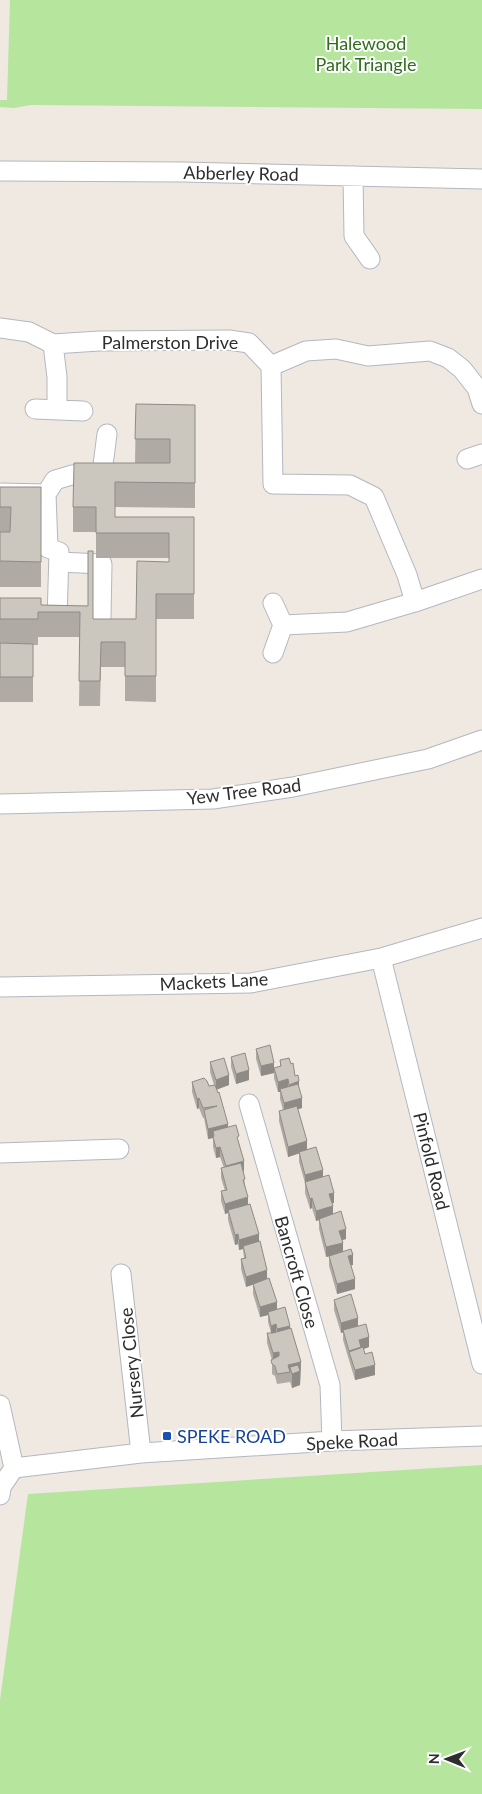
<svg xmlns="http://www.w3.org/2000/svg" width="482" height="1794" font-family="Lato,sans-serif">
  <rect width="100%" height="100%" fill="#efe9e1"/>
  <path fill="#b6e59e" d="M10,0H482V109L31,105L14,108L0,107V100H7Z
    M482,1465V1794H0V1700L28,1494Z"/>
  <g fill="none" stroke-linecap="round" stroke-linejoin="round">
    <g stroke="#b4b7c1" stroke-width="21">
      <path id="minor" d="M0,171L183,172L482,179
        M353,176L354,236L370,259
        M0,328L29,332L53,344L99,341L229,340L249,343L271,366L306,351L336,349L368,356L430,351L448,358L462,369L477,388L482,404
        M53,344L57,377V409
        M271,366L273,484L350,485L374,497L407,575L415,602L347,622L283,625
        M35,409L83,411
        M467,459L482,454
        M0,493L46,494L48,548L59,552L57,619
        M46,494L55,480L72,475L102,473L107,434
        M59,562L102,564L101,618
        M415,602L482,579
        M273,603L283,625L273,653
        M0,804L213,799L293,787L428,759L482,740
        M381,958L482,1364
        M0,987L251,983L381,958L482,928
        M249,1104L330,1385L332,1441
        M0,1153L119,1149
        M121,1274L141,1453
        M0,1405L14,1468
        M0,1495L1,1487L14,1468L141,1453L332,1441L482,1436"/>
    </g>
    <use href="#minor" stroke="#fff" stroke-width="19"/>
  </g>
  <path fill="#afaba4" d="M136,404L195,405V508L115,507V517H194V619H156V702L125,701V667H101L100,706H79L80,637H38V645H33V702H0V598L41,605L88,606L93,619H136L169,562V558H96V532H73V507L135,463Z
    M0,487H41V587H0Z
    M256,1049L274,1068L280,1067V1060L295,1076L299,1089L302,1108L298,1109L307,1149L323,1177L334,1203H332L333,1214L346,1239L342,1240L343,1252L353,1265H351L355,1289L337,1294L329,1266V1256L326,1257L319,1229V1220L316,1221L312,1208L310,1209L305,1193V1183L299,1162V1153L288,1157L279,1121V1111L283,1110L280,1099V1092H278L274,1078V1073L261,1076L256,1059Z
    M231,1057L249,1080L236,1084L231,1067Z
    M210,1062L229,1085L216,1089L228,1127L239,1143L244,1171H243L248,1205L259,1242L267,1279L277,1309L290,1328L301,1362L300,1385L292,1388L290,1382V1374V1382L277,1384L275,1376L272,1374V1360L267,1343V1333H271L268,1322V1315L260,1317L253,1294V1284L246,1287L241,1269V1259L244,1258L243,1249L239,1250L238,1244L235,1245L228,1220V1213L225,1214L221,1201V1191H225L221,1178V1168H224L220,1157L216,1158L213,1147V1138L208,1139L204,1118H203L199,1108L197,1109L192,1092V1082L209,1086L214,1085L210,1072Z
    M334,1300L358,1326L369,1347L363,1349L365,1354L375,1375L355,1380L343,1340V1332L341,1333L334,1310Z"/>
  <path fill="#8e8b86" d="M274,1063V1073L261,1076V1066Z
    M249,1070V1080L236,1084V1074Z
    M229,1075V1085L216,1090V1080Z
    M288,1079V1089H280V1092H278V1082Z
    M299,1081V1091L289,1095V1085Z
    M199,1098V1108L197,1109V1099Z
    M302,1098V1108L284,1113V1103Z
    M228,1124V1134L213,1131V1138L208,1139V1129Z
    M307,1141V1151L288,1157V1147Z
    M220,1147V1157L216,1158V1148Z
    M244,1161V1171L226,1176V1166Z
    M323,1170V1180L305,1185V1175Z
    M334,1193V1203L329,1204V1194Z
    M248,1197V1207L228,1210V1213L225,1214V1204Z
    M312,1198V1208L310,1209V1199Z
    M333,1206V1216L316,1221V1211Z
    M346,1229V1239L339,1241V1231Z
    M238,1234V1244L235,1245V1235Z
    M259,1234V1244L243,1246V1249L239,1250V1240Z
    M343,1243V1253L326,1257V1247Z
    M353,1255V1265L348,1266V1256Z
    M267,1270V1280L246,1287V1277Z
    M355,1279V1289L337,1294V1284Z
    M277,1302V1312H268V1315L260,1317V1307Z
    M358,1318V1328L341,1333V1323Z
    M276,1324V1334L271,1336V1326Z
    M290,1326V1336L277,1339V1329Z
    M369,1337V1347L361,1350L349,1352V1361V1351L359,1340Z
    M279,1352V1362L273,1363V1353Z
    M301,1362L300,1385L292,1388V1374L290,1367V1374L288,1365Z
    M375,1365V1375L355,1380V1370Z"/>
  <path fill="#cbc7bf" stroke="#8e8b86" d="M136,404L195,405V483L115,482V517H194V594H156V676H125V642H101L100,681H79L80,612H38V619H0V598H41V605L88,606V551H93V619H136L137,561L169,562V533H96V507H73L74,463H170V439H135Z
    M0,487H41V562L0,561V532H10L11,507H0Z
    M0,643L33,644V677H0Z
    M270,1045L274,1063L261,1066L256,1049Z
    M245,1053L249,1070L236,1074L231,1057Z
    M224,1058L229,1075L216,1080L210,1062Z
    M289,1058L291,1064L293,1063L295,1076L298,1075L299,1081L289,1085L288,1079L278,1082L274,1068L281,1066L280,1060Z
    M204,1078L207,1081L209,1086L215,1085L218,1093L219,1092L228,1124L208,1129L204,1110L217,1106L203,1108L199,1098L197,1099L192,1082Z
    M298,1084L302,1098L284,1103L280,1089Z
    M297,1106L307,1141L288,1147L279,1111Z
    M236,1125L239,1136L237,1137L244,1161L226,1166L220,1147L216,1148L213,1137L214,1136L213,1131Z
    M316,1147L323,1170L305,1175L299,1152Z
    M241,1163L245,1179L243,1180L248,1197L225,1204L221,1191L227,1190L221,1168Z
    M329,1175L334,1193L329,1194L333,1206L316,1211L312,1198L310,1199L305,1182Z
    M250,1204L259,1234L239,1240L238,1234L235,1235L228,1210Z
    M341,1211L346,1229L339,1231L343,1243L326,1247L319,1219Z
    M260,1241L267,1270L246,1277L241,1259L246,1258L243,1246Z
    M351,1249L353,1255L348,1256L355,1279L337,1284L329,1256Z
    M269,1278L277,1302L260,1307L253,1284Z
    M351,1294L358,1318L341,1323L334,1300Z
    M285,1307L290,1326L277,1329L276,1324L271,1326L268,1312Z
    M366,1324L369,1337L359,1340L361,1347L349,1351L343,1330Z
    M291,1328L301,1362L288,1365L290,1372L277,1374L275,1366L272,1364L271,1360L279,1356V1352L273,1353L267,1333H273Z
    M363,1347L365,1354L372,1352L375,1365L355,1370L349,1352Z
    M298,1365L300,1371L292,1374L290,1367Z"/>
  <rect fill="#1a4fb4" stroke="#fff" stroke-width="2" x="162" y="1431" width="10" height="10" rx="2.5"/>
  <g text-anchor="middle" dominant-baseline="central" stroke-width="4" stroke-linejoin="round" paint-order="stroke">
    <g font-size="18" fill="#2c6e1b" stroke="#fff">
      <text x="366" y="43">Halewood<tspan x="366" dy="21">Park Triangle</tspan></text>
    </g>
    <g font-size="18" fill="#2e2e2e" stroke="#fff">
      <text transform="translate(241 173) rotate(1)">Abberley Road</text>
      <text x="170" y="342">Palmerston Drive</text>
      <text transform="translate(244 791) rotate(-7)">Yew Tree Road</text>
      <text transform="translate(214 981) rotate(-3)">Mackets Lane</text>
      <text transform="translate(432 1161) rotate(76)">Pinfold Road</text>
      <text transform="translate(297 1272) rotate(74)">Bancroft Close</text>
      <text transform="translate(131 1363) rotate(-96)">Nursery Close</text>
      <text transform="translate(352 1441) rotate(-3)">Speke Road</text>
    </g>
    <g font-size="18" fill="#164399" stroke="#fff" text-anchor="start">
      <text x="177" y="1436">SPEKE ROAD</text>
    </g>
  </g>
  <g transform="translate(447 1759) rotate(271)" stroke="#ffffff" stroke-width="4" paint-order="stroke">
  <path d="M0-4L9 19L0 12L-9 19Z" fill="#2e2e2e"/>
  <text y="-8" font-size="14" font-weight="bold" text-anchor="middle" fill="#2e2e2e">N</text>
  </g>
</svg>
